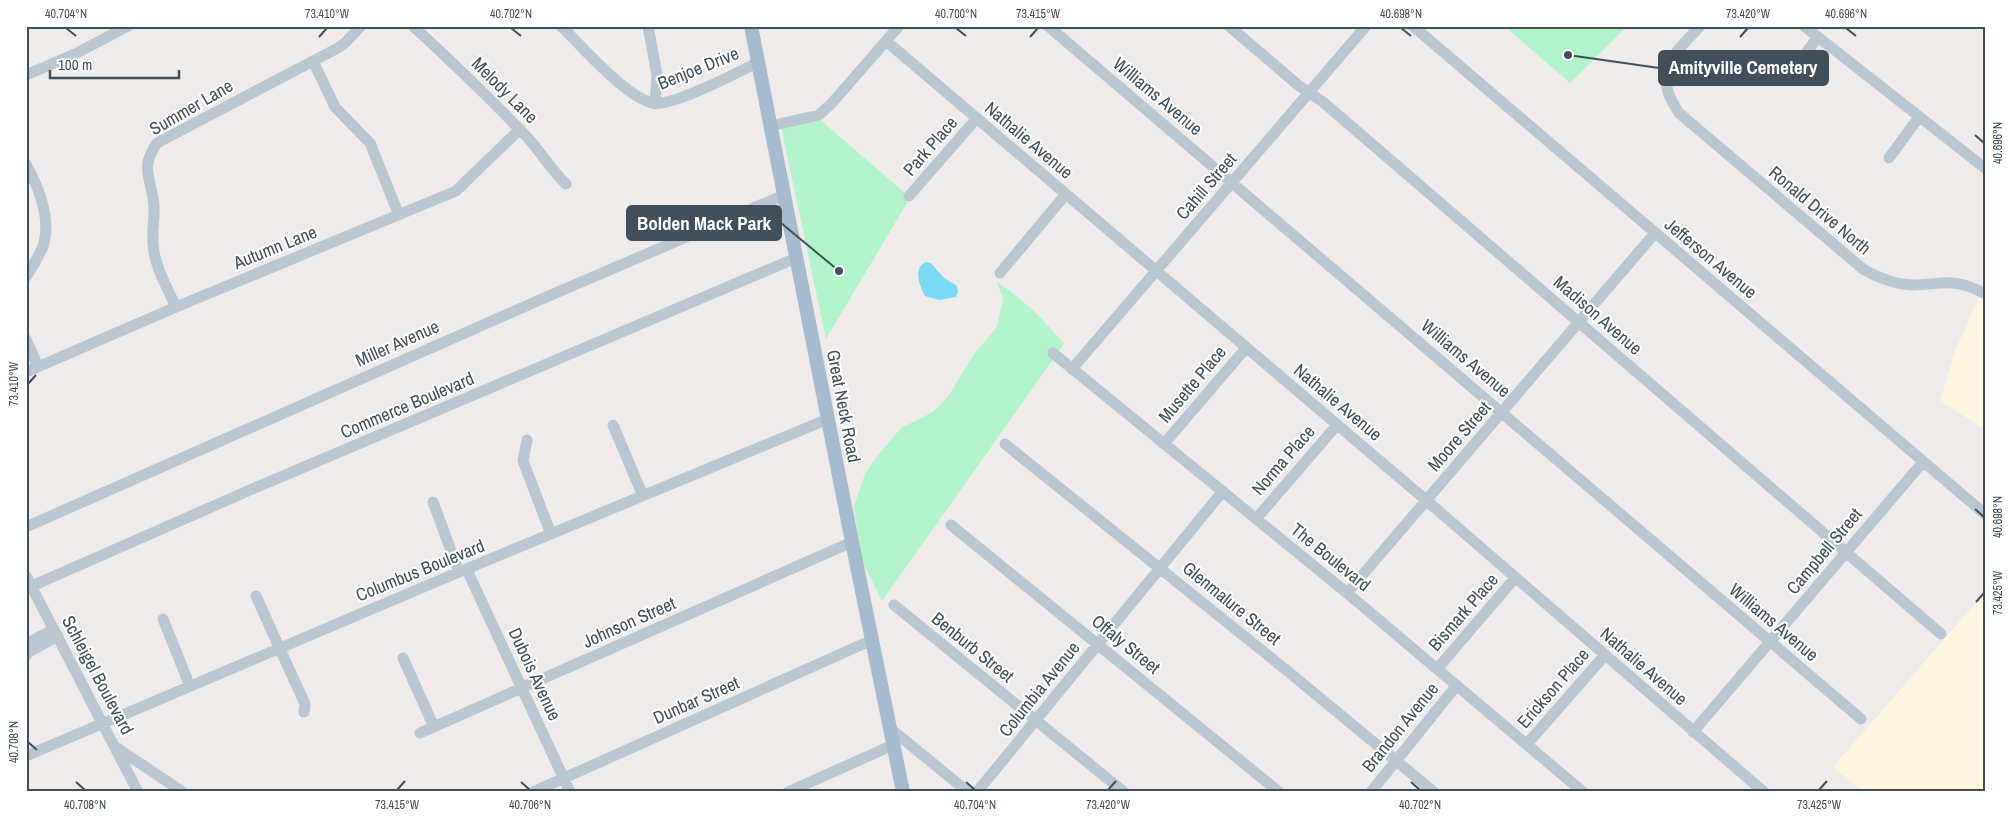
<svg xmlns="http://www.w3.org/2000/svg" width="2012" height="818" font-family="'Archivo Narrow',sans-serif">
  <rect width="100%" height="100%" fill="#efebeb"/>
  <path fill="#fef5e1" d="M1983,289L1986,290V430L1940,401L1955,351Z
    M1986,591V792H1863L1833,767Z"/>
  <path fill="#b3f3cc" d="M1504,26H1627L1570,83Z
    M819,119L904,192L907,203L826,339L781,127Z
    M997,282C1023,299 1045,320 1064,344L882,601L861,559L854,506L865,474L874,460L901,428L933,412L949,395L974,354L997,327L1003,298Z"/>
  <path fill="#7bdbf5" d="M926,262L931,263L943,277L957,286L958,292L956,297L939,300L925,296C920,286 912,268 926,262Z"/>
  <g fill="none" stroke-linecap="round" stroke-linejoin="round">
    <path stroke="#bac6d0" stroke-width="11" d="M413,26C452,62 490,98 527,137C541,152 551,170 566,184
      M561,26C582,46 627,99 654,103C674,106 736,73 757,63
      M648,26L657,75L655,104
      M1048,26L1861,719
      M1229,26L1298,85L1323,102L1941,634
      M1413,26L1986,515
      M1700,26C1672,57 1651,72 1679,113L1863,269C1879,278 1895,285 1914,285C1931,285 1947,280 1964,285C1972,287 1979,291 1986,294
      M1804,26L1986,169
      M886,41L1427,501L1764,792
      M313,61L335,107L370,143L399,215
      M1793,70L1818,37
      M26,75L75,54L128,26
      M770,126L819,115L832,103L899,26
      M1889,158L1919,117
      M26,164C39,188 52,219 43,246C39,257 32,267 26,277
      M909,196L977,118
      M1000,273L1066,194
      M176,307C167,287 153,264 153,241C152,227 156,212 153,198C149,173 141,167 157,143L336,49L345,43L361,26
      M26,339L38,367
      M1053,353L1347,593L1583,792
      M1072,369L1366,26
      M26,372L176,307L456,191L520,129
      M613,425L643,496
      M527,440L523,461L551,534
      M1005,444L1285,669L1434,792
      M1164,444L1246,348
      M433,502L459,572
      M1256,519L1337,425
      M951,525L1279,792
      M26,527L544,298L784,195
      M467,570L570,792
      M26,576L138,792
      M32,586L250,490L796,258
      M1347,593L1655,233
      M256,596L305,704L304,712
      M894,605L1124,792
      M163,619L190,686
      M26,644L54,629
      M26,656L27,653L58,636
      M403,658L434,727
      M1437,669L1515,578
      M891,729L968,792
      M1693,732L1923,462
      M420,733L852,542
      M1527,744L1605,655
      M117,748L183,792
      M26,756L459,572L828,419
      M533,792L872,640
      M788,792L893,745
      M977,792L1223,491
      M1371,792L1457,685"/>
    <path stroke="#a7bbcf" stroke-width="14" d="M751,26L852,542L903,792"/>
  </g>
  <path fill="none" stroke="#424f5b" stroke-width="2" d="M66,28L76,36M511,28L521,36M956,28L966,36M1401,28L1411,36M1846,28L1856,36M319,37L327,28M1030,37L1038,28M1740,37L1748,28M1975,135L1984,143M28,384L36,375M1975,509L1984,517M1976,602L1984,593M28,742L37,750M76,782L85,790M521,782L530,790M966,782L975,790M1411,782L1420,790M397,790L405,781M1108,790L1116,781M1819,790L1827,781"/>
  <g text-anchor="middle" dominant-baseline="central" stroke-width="4" stroke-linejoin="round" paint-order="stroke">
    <g font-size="18" fill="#424f5b" stroke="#fff">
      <text transform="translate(698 68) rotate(-22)">Benjoe Drive</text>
      <text transform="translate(505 90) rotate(45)">Melody Lane</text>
      <text transform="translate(1158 96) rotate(40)">Williams Avenue</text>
      <text transform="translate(191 107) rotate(-30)">Summer Lane</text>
      <text transform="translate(1029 140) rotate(40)">Nathalie Avenue</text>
      <text transform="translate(930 146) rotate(-49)">Park Place</text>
      <text transform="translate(1206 186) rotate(-49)">Cahill Street</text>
      <text transform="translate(1820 210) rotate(40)">Ronald Drive North</text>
      <text transform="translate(275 247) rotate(-22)">Autumn Lane</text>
      <text transform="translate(1711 258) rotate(40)">Jefferson Avenue</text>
      <text transform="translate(1598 315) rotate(41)">Madison Avenue</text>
      <text transform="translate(397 343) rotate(-24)">Miller Avenue</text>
      <text transform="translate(1466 358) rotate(40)">Williams Avenue</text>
      <text transform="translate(1192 384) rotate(-50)">Musette Place</text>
      <text transform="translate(1338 402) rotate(40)">Nathalie Avenue</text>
      <text transform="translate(407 405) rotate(-23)">Commerce Boulevard</text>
      <text transform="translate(844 406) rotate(79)">Great Neck Road</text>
      <text transform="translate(1459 436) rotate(-49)">Moore Street</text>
      <text transform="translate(1283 460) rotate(-49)">Norma Place</text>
      <text transform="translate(1824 551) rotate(-50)">Campbell Street</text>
      <text transform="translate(1331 557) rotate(39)">The Boulevard</text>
      <text transform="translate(420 570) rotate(-22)">Columbus Boulevard</text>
      <text transform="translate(1232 603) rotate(39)">Glenmalure Street</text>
      <text transform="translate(1463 612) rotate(-49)">Bismark Place</text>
      <text transform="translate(629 622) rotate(-24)">Johnson Street</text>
      <text transform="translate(1774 622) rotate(40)">Williams Avenue</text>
      <text transform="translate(1126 644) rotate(39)">Offaly Street</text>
      <text transform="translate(973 647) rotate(39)">Benburb Street</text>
      <text transform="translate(1644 666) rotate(41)">Nathalie Avenue</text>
      <text transform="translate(535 674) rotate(65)">Dubois Avenue</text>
      <text transform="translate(98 675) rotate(62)">Schleigel Boulevard</text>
      <text transform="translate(1553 688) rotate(-49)">Erickson Place</text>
      <text transform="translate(1039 689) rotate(-51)">Columbia Avenue</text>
      <text transform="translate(696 700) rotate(-24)">Dunbar Street</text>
      <text transform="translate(1400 727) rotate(-51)">Brandon Avenue</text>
    </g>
  </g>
  <path fill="none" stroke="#424f5b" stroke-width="2" d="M1568 55L1659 68M839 271L781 223"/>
  <g fill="#424f5b" stroke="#fff" stroke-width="2">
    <circle cx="1568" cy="55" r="5"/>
    <circle cx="839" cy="271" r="5"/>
  </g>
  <g fill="#424f5b" stroke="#424f5b" stroke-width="2">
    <rect x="1659" y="51" width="169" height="34" rx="5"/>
    <rect x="627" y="206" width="154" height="34" rx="5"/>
  </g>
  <g font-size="19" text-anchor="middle" font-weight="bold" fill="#fff">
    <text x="1743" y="74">Amityville Cemetery</text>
    <text x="704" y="230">Bolden Mack Park</text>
  </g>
  <rect width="2012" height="818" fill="none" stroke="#ffffff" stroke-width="55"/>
  <path d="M50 70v8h129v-8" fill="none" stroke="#424f5b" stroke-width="2.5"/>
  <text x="58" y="70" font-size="15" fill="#424f5b" stroke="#ffffff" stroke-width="4" paint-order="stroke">100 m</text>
  <rect x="28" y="28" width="1956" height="762" fill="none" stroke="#424f5b" stroke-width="2"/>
  <g font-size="12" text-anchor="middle" fill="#424f5b">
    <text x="66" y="18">40.704°N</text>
    <text x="327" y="18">73.410°W</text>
    <text x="511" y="18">40.702°N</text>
    <text x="956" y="18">40.700°N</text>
    <text x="1038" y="18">73.415°W</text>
    <text x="1401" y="18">40.698°N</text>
    <text x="1748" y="18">73.420°W</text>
    <text x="1846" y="18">40.696°N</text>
    <text transform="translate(1998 143) rotate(-90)" y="4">40.696°N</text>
    <text transform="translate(14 384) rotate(-90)" y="4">73.410°W</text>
    <text transform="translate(1998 517) rotate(-90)" y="4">40.698°N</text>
    <text transform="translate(1998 593) rotate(-90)" y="4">73.425°W</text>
    <text transform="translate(14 742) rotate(-90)" y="4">40.708°N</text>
    <text x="85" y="809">40.708°N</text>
    <text x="397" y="809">73.415°W</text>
    <text x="530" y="809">40.706°N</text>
    <text x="975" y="809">40.704°N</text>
    <text x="1108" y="809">73.420°W</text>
    <text x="1420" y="809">40.702°N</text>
    <text x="1819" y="809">73.425°W</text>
  </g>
</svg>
